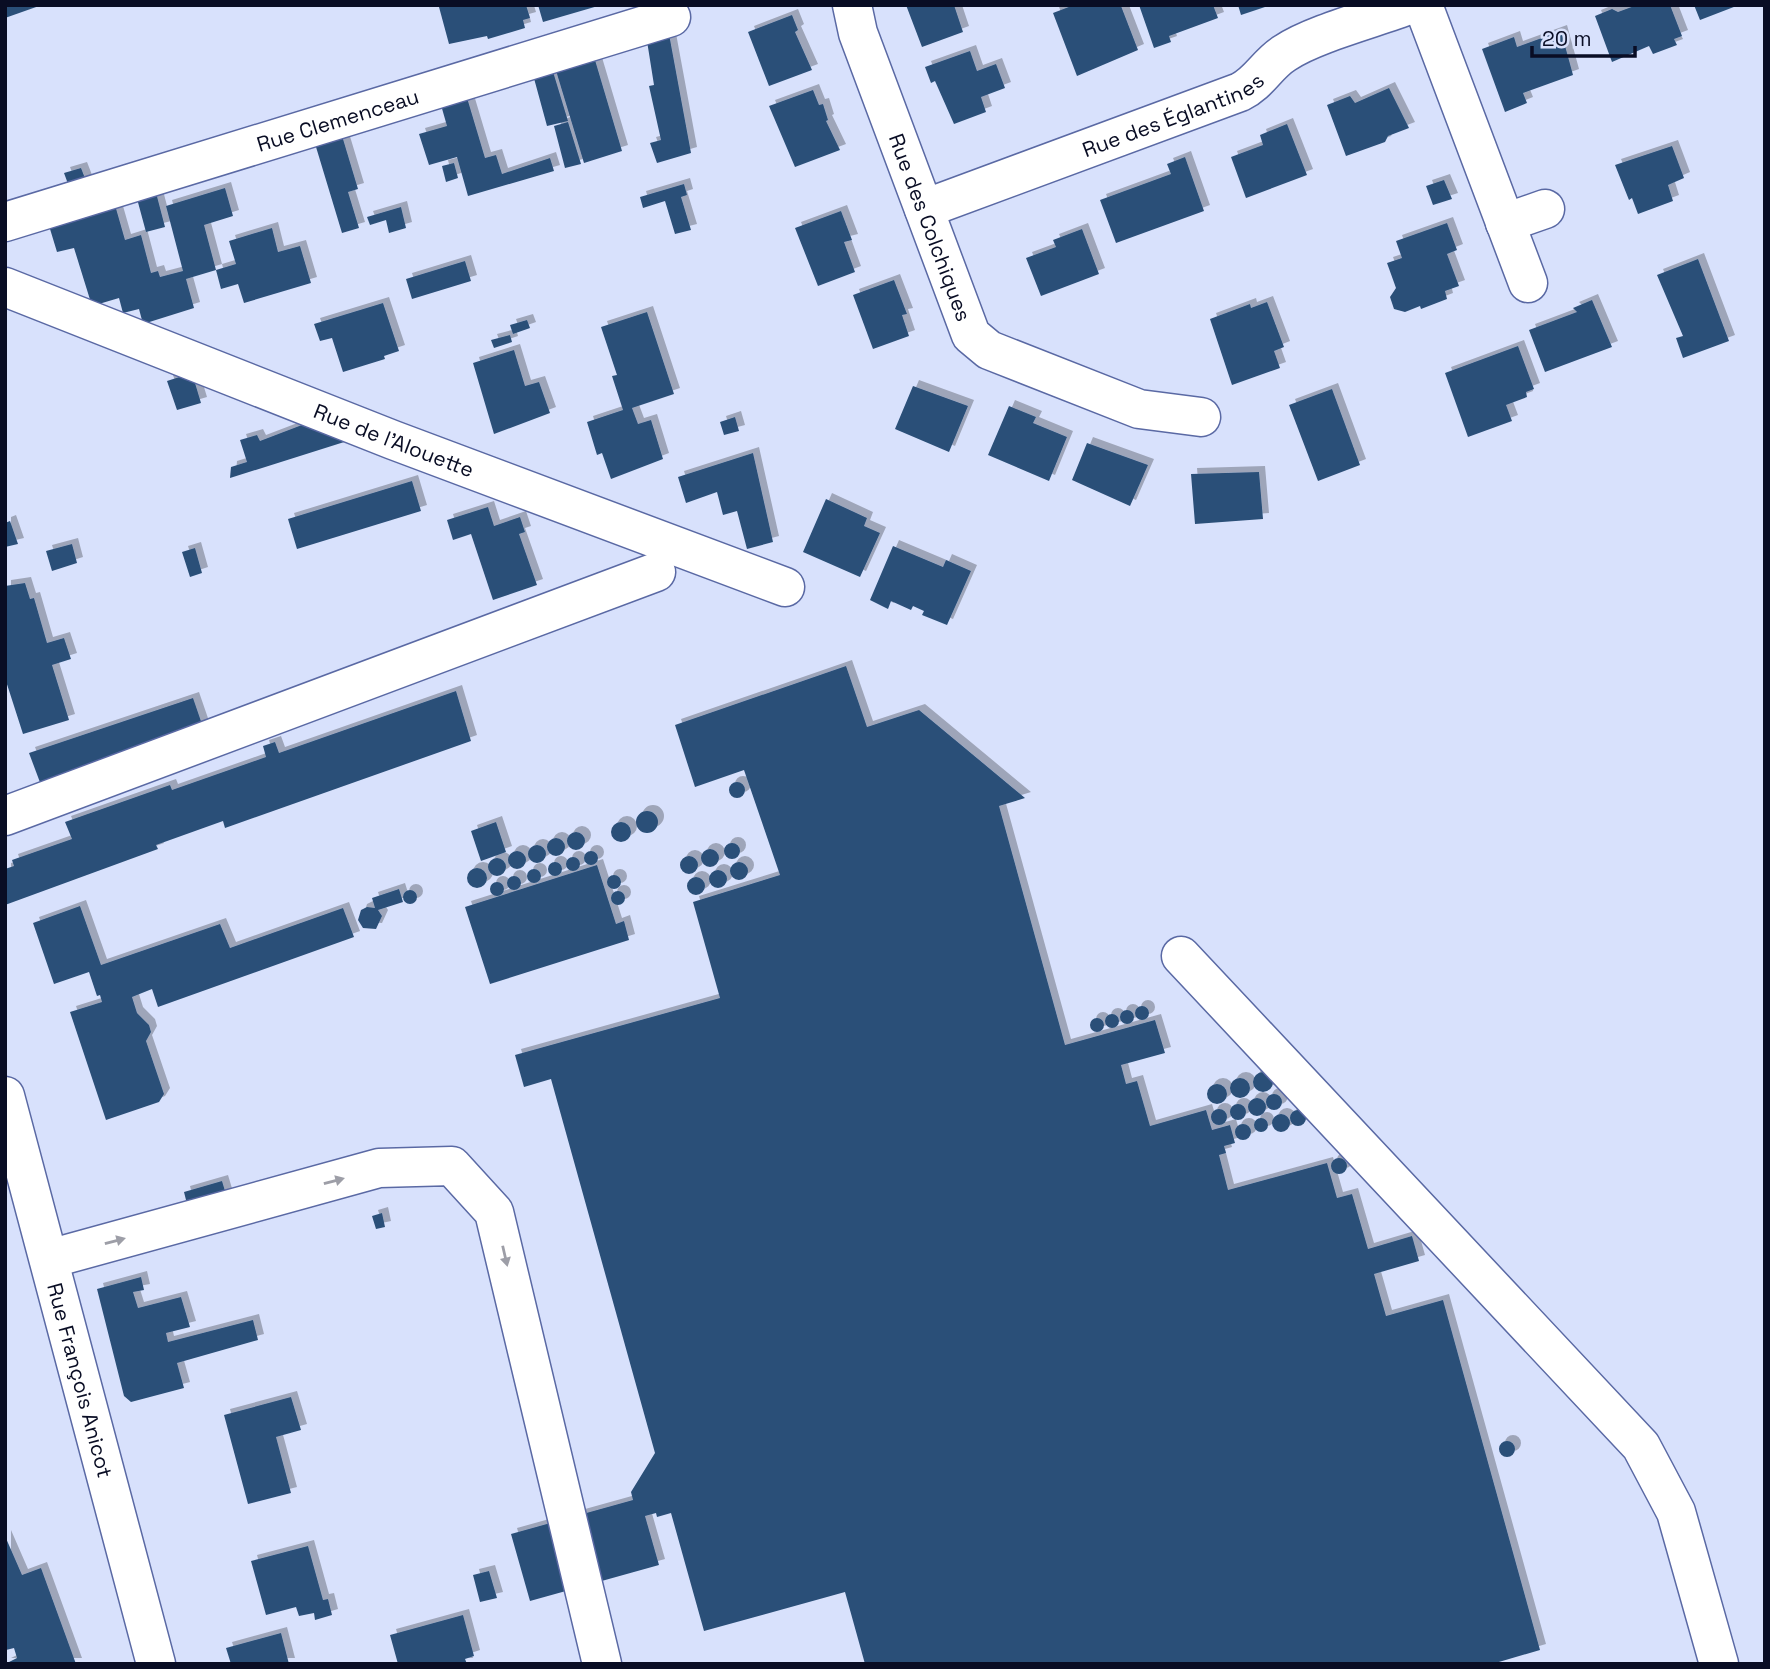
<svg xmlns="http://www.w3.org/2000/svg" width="1770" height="1669" font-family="'Space Grotesk',sans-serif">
  <defs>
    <filter id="shadow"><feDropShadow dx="6" dy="-6" stdDeviation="0" flood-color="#0004"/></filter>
  </defs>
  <rect width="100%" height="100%" fill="#d8e1fc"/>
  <path fill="#2a4f78" filter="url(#shadow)" d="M5,5H39V6L5,18Z
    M445,5H526L530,18L523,20L525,28L488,39L487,36L449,44L439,7Z
    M538,5H598V6L543,22Z
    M906,5H954L963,32L922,47Z
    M1074,5L1121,6L1138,50L1077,76L1053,13Z
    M1139,5H1213L1218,18L1169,36L1171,42L1154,48Z
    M1238,5H1268V6L1241,15Z
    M1637,5H1670L1682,36L1674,39L1677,45L1653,54L1649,46L1612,62L1595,16L1612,9L1618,12Z
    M1694,5H1739L1700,20Z
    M792,15L798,30L795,32L812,70L769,86L748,32Z
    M1561,31L1573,75L1523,93L1527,103L1505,112L1482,49L1514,37L1517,47Z
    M669,34L691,153L657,163L650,143L661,140L649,86L654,85L647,41Z
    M970,51L977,71L996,64L1005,88L981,97L986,112L954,124L935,81L931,83L925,67Z
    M595,60L622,151L584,163L554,64Z
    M551,65L568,121L547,126L532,71Z
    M1389,88L1409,128L1388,136L1385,142L1346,156L1327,105L1350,96L1355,103Z
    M813,90L819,105L823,104L828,120L826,121L840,150L795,167L769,106Z
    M465,91L485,158L496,155L502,174L550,158L554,171L468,196L457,157L429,165L419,134L447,126L439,98Z
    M568,122L581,164L565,168L554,126Z
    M1287,124L1307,175L1246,198L1231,157L1263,145L1260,135Z
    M340,129L358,189L348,192L359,228L342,233L313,137Z
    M1672,146L1684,178L1668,185L1673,201L1638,214L1632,198L1629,200L1615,165Z
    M1185,157L1204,211L1116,243L1100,200L1171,174L1167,164Z
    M454,163L458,178L446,182L442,166Z
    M81,168L88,186L71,192L64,173Z
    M1444,180L1452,199L1433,205L1426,186Z
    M684,184L687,195L681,197L691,230L675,234L665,201L643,208L640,197Z
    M154,185L165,227L146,232L136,195Z
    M225,188L233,216L204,225L216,270L186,279L194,308L143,324L139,309L123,313L119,298L92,306L74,248L57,252L47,219L113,198L125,240L141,235L151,273L158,271L160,277L183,271L166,206Z
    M401,207L406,228L389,233L386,220L370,225L367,217Z
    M841,211L852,240L844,242L855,272L818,286L795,228Z
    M1447,223L1457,250L1447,254L1459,286L1445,291L1447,299L1421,309L1420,306L1405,312L1394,309L1390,297L1396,288L1387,263L1402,258L1396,241Z
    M272,228L278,252L300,246L311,283L244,303L238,284L221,289L216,270L236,264L229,241Z
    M1082,229L1099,274L1041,296L1026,258L1056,247L1053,240Z
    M1698,259L1729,341L1683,358L1676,338L1683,336L1657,275Z
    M465,261L471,281L412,299L406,279Z
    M894,280L907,314L902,315L909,336L873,349L853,295Z
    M1592,300L1612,347L1545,372L1529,330L1577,312L1573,308Z
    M1267,302L1284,347L1274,351L1280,368L1232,385L1210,319L1250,304L1251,308Z
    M383,303L399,351L384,356L385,359L343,372L332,338L320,341L314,324Z
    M647,312L674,394L632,408L638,424L651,420L663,459L611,479L602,453L597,455L587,422L623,410L612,376L617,375L601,327Z
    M527,320L530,328L513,334L510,325Z
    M510,335L512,342L494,348L491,340Z
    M1518,346L1534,389L1526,392L1527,397L1506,405L1512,421L1468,437L1445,373Z
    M514,350L525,386L539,382L550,413L494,434L473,363Z
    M192,373L201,403L177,410L167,381Z
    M913,386L968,406L949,452L895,429Z
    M1332,389L1360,465L1318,481L1289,405Z
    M1009,406L1036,417L1033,423L1067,437L1049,481L988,455Z
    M735,417L739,431L724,435L720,422Z
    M315,420L360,437L230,478L231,467L247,462L240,440L257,435L260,441Z
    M1087,443L1148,465L1130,506L1072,480Z
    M753,453L773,542L747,549L737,511L723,515L717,492L686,503L678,477Z
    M1259,472L1263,519L1195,524L1191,474Z
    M412,481L421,511L297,549L288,519Z
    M826,499L867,518L864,526L880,533L860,577L803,552Z
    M488,507L494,526L520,517L525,532L519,534L537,585L493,600L471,534L453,540L447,520Z
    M10,521L18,544L5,547V523Z
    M72,544L77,563L52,571L46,551Z
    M893,546L943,567L946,560L971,571L947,625L922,615L924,611L913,606L911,610L891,601L888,609L870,600Z
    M195,548L202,573L190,577L182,552Z
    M25,583L30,599L34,598L47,643L64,638L71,659L52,665L69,720L23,734L5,678V586Z
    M846,666L867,727L919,710L1025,798L999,806L1065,1045L1155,1020L1165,1053L1121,1065L1126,1084L1137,1081L1150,1126L1206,1110L1212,1130L1230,1125L1235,1143L1224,1146L1226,1153L1219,1155L1228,1190L1327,1163L1337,1198L1352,1194L1368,1249L1412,1236L1419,1261L1374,1274L1386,1316L1443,1300L1540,1650L1492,1664H865L845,1592L704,1631L671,1513L657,1517L656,1513L645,1516L659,1565L530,1601L511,1534L633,1500L631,1492L655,1453L551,1079L524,1087L515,1055L720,998L693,902L780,875L744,770L695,787L675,725Z
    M456,691L471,741L225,828L223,821L156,845L158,849L5,905V869L14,866L12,860L72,839L65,822L170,785L172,790L266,757L263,746L275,742L279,753Z
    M193,698L204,730L41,785L29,753Z
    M729 790a8 8 0 1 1 16 0a8 8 0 1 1-16 0Z
    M636 822a11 11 0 1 1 22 0a11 11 0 1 1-22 0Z
    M611 832a10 10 0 1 1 20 0a10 10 0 1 1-20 0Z
    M496,822L506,852L481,861L471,831Z
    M567 841a9 9 0 1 1 18 0a9 9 0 1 1-18 0Z
    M547 847a9 9 0 1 1 18 0a9 9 0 1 1-18 0Z
    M724 851a8 8 0 1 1 16 0a8 8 0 1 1-16 0Z
    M528 854a9 9 0 1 1 18 0a9 9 0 1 1-18 0Z
    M701 858a9 9 0 1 1 18 0a9 9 0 1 1-18 0Z
    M584 858a7 7 0 1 1 14 0a7 7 0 1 1-14 0Z
    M508 860a9 9 0 1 1 18 0a9 9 0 1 1-18 0Z
    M680 865a9 9 0 1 1 18 0a9 9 0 1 1-18 0Z
    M566 864a7 7 0 1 1 14 0a7 7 0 1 1-14 0Z
    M488 867a9 9 0 1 1 18 0a9 9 0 1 1-18 0Z
    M548 869a7 7 0 1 1 14 0a7 7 0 1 1-14 0Z
    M730 871a9 9 0 1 1 18 0a9 9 0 1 1-18 0Z
    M597,865L616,924L624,921L629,940L490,984L465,907Z
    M467 878a10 10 0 1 1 20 0a10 10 0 1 1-20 0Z
    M527 876a7 7 0 1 1 14 0a7 7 0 1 1-14 0Z
    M709 879a9 9 0 1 1 18 0a9 9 0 1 1-18 0Z
    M607 882a7 7 0 1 1 14 0a7 7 0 1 1-14 0Z
    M507 883a7 7 0 1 1 14 0a7 7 0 1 1-14 0Z
    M687 886a9 9 0 1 1 18 0a9 9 0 1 1-18 0Z
    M490 889a7 7 0 1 1 14 0a7 7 0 1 1-14 0Z
    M399,889L403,902L378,910L382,916L376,929L363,928L358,920L361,910L367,907L375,908L372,898Z
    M403 897a7 7 0 1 1 14 0a7 7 0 1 1-14 0Z
    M611 898a7 7 0 1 1 14 0a7 7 0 1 1-14 0Z
    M80,906L101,965L220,924L230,948L343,908L354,937L158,1007L152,989L132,997L137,1013L149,1025L151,1032L146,1041L164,1094L159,1102L106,1120L70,1012L102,1002L100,995L97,996L89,972L54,984L33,923Z
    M1135 1013a7 7 0 1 1 14 0a7 7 0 1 1-14 0Z
    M1120 1017a7 7 0 1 1 14 0a7 7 0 1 1-14 0Z
    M1105 1021a7 7 0 1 1 14 0a7 7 0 1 1-14 0Z
    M1090 1025a7 7 0 1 1 14 0a7 7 0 1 1-14 0Z
    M1253 1082a10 10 0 1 1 20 0a10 10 0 1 1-20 0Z
    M1230 1088a10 10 0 1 1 20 0a10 10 0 1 1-20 0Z
    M1207 1094a10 10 0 1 1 20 0a10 10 0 1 1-20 0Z
    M1266 1102a8 8 0 1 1 16 0a8 8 0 1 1-16 0Z
    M1248 1107a9 9 0 1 1 18 0a9 9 0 1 1-18 0Z
    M1230 1112a8 8 0 1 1 16 0a8 8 0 1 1-16 0Z
    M1211 1117a8 8 0 1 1 16 0a8 8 0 1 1-16 0Z
    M1290 1118a8 8 0 1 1 16 0a8 8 0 1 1-16 0Z
    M1272 1123a9 9 0 1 1 18 0a9 9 0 1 1-18 0Z
    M1254 1125a7 7 0 1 1 14 0a7 7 0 1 1-14 0Z
    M1235 1132a8 8 0 1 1 16 0a8 8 0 1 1-16 0Z
    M1331 1166a8 8 0 1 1 16 0a8 8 0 1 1-16 0Z
    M222,1181L228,1201L189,1212L184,1192Z
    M382,1213L385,1227L376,1229L372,1216Z
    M141,1277L144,1290L133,1292L138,1308L181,1297L190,1327L166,1333L168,1342L253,1320L258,1340L177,1363L184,1388L131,1402L124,1396L97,1289Z
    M291,1397L301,1430L276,1437L291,1493L248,1504L224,1415Z
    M1499 1449a8 8 0 1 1 16 0a8 8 0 1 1-16 0Z
    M5,1536L22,1575L41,1568L76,1664H5L17,1658L14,1648L6,1650L5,1647Z
    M308,1546L323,1600L328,1599L332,1615L315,1620L314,1613L299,1616L296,1607L266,1615L251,1561Z
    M489,1571L497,1598L480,1602L473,1575Z
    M463,1615L474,1656L465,1659L467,1664H398L390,1635Z
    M281,1633L289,1664H231L226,1648Z"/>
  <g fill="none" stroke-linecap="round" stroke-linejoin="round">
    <g stroke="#5a69a4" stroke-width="41">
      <g id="minor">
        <path id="s1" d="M852,5L858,33L971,335L989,350L1139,409L1201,417"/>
        <path d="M1423,5L1528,283"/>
        <path id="s2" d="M924,209L1240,92C1259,83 1267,64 1285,53C1313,34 1375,18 1409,5"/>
        <path id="s3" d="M5,222L671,17"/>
        <path d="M1505,223L1545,209"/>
        <path id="s4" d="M5,287L393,440L785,587"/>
        <path d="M5,816L656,572"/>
        <path d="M1181,956L1641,1446L1676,1512L1719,1664"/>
        <path id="s5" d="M5,1096L156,1664"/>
        <path d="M49,1259L379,1168L452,1166L494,1212L602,1664"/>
      </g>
    </g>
    <use href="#minor" stroke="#fff" stroke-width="38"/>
  </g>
  <defs><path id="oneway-solid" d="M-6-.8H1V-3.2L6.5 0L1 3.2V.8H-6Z" transform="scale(1.75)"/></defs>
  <g fill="#9d9ea7">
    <use href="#oneway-solid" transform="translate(334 1181) rotate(-15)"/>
    <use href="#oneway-solid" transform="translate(115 1241) rotate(-15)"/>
    <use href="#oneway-solid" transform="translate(505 1256) rotate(77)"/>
  </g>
  <g text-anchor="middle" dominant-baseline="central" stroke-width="7" stroke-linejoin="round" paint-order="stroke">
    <g font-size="21" fill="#090d24" stroke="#d8e1fc">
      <text stroke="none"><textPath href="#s2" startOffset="266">Rue des Églantines</textPath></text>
      <text stroke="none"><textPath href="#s3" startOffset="348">Rue Clemenceau</textPath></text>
      <text stroke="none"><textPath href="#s1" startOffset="236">Rue des Colchiques</textPath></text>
      <text stroke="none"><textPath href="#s4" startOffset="418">Rue de l'Alouette</textPath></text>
      <text stroke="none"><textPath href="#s5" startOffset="294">Rue François Anicot</textPath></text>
    </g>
  </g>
  <rect width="1770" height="1669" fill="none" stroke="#090d24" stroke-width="14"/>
  <path d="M1532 46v10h103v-10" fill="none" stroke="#090d24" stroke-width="3.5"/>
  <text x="1542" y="46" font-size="21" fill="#090d24" stroke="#d8e1fc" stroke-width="5" paint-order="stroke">20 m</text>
</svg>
